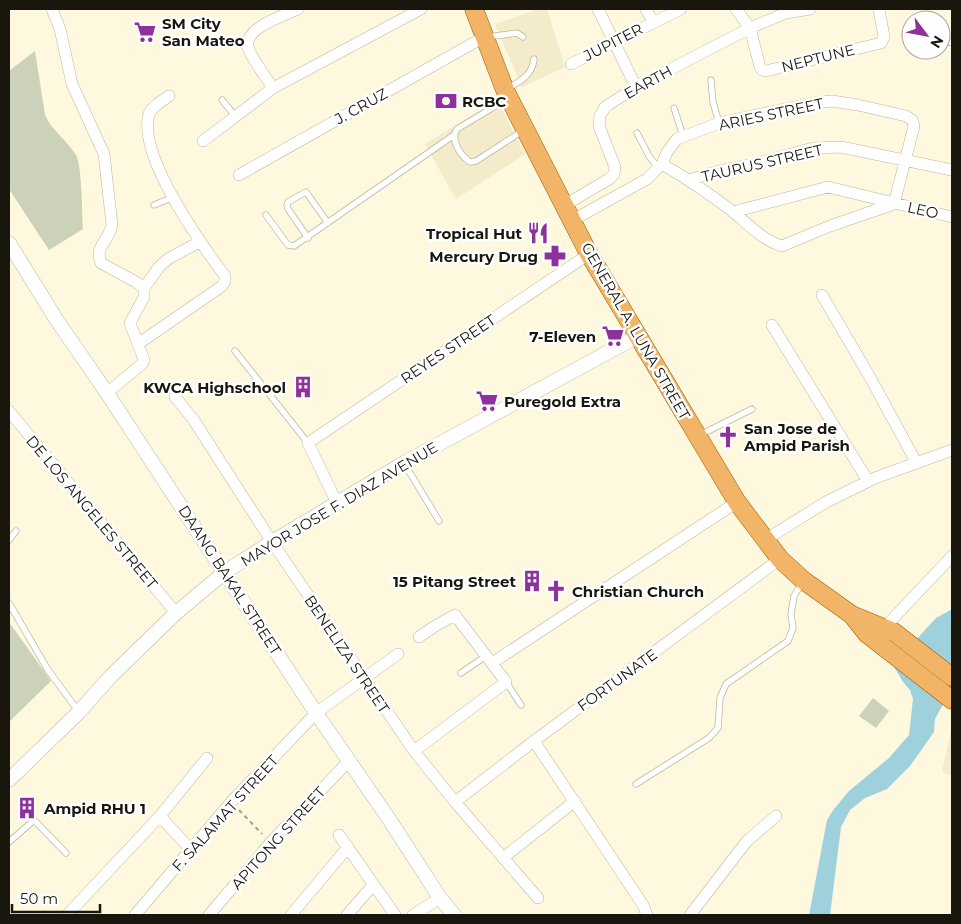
<svg xmlns="http://www.w3.org/2000/svg" width="961" height="924" font-family="Montserrat,sans-serif">
  <rect width="100%" height="100%" fill="#fdf8de"/>
  <path fill="#f3ebca" d="M538,9H547L565,67L522,87L495,24Z
    M497,100L525,154L456,199L425,144Z
    M952,726V776L942,772Z"/>
  <path fill="#ccd1b9" d="M35,51L45,115C52,131 67,140 76,155C82,166 82,214 83,229L49,250L9,189V71Z
    M9,622L51,681L9,722Z
    M873,698L889,711L876,728L859,716Z"/>
  <path fill="#9fd1dd" d="M952,609V688L935,719L934,732L910,766L887,789L865,798L850,810L841,827L830,915H809L827,820L834,809L849,791L889,758L909,735L913,699L910,690L903,682L893,665L936,618Z"/>
  <g fill="none" stroke-linecap="round" stroke-linejoin="round">
    <g stroke="#bcb79e" stroke-width="7">
      <path id="service" d="M487,37L517,33L523,37
        M943,43L952,42
        M711,80L713,102L719,123
        M507,89C520,81 532,76 534,59
        M507,99L457,129C450,140 460,155 470,162L476,161L524,130
        M222,100L236,117
        M674,108L683,136
        M637,133L649,156L658,168
        M154,205L174,197
        M266,215L288,245L294,246L454,135
        M308,238L288,209L287,205L288,202L306,192L328,223
        M235,351L308,443
        M700,435L752,409
        M404,463L439,521
        M9,540L16,531
        M9,603L48,670L79,712
        M461,673L486,656
        M506,682L521,705
        M636,784L709,738L718,728L720,698L726,684L788,641L793,628L791,614L794,596L802,583
        M9,842L33,821H35L66,853"/>
    </g>
    <g stroke="#bcb79e" stroke-width="12">
      <path id="minor" d="M52,9L60,29L72,84L104,154L112,225C109,241 94,246 101,263L136,282L144,288V297L130,323L144,360L142,364L107,393
        M598,9L636,87
        M646,9L653,22
        M736,9L750,28L760,67L762,70L766,71L881,43L884,37L879,9
        M571,64L681,9
        M273,88C267,79 250,56 248,47C244,28 283,16 298,9
        M203,141L273,88L421,9
        M662,164C686,178 710,194 732,211C748,224 762,240 782,246L830,226L894,204
        M239,175L484,37
        M689,180L719,171L755,164L813,148L841,147L952,170
        M565,205L609,179L614,174L615,167L599,126L600,116L605,107L636,87L750,28L786,13L810,9
        M733,212L828,187L952,217
        M573,220L647,179L662,164L667,152L677,139L719,123L813,103L832,101L858,105L906,116L912,120L914,126L894,204
        M144,288L159,267L168,259L199,242
        M822,295L871,379L916,462
        M772,325L868,481
        M138,344L222,286L225,281V276C201,244 137,155 149,114C152,106 162,101 169,96
        M175,397L193,419L272,542L414,751L455,802L538,898
        M9,411L176,613
        M337,503L308,443L589,254
        M765,540L826,502L875,478L952,450
        M885,627L952,556
        M492,663L737,502
        M534,741L643,905L647,915
        M414,751L506,682L455,615L435,626L419,637
        M455,802L534,741L780,559
        M160,816L191,850
        M339,835L395,915
        M503,858L575,801
        M67,915L160,816L207,758
        M135,915L232,801L316,713L398,654
        M209,915L271,842L349,761
        M291,915L348,847
        M347,915L373,885
        M413,915L440,898
        M690,915L747,841L776,816"/>
    </g>
    <g stroke="#bcb79e" stroke-width="15">
      <path id="tertiary" d="M9,243L56,319L107,393L316,713L389,819L440,898L454,915
        M9,780L79,712L111,676L176,613L225,572L272,542L404,463L638,336"/>
    </g>
    <g stroke="#a05d06" stroke-width="19">
      <path id="primary" d="M474,9L505,90L589,254L737,502L780,559L803,580L852,615L894,632L952,677
        M852,615L867,634L952,700"/>
    </g>
    <path stroke="#a39f8c" stroke-width="2" stroke-dasharray="4 4" stroke-linecap="butt" d="M239,810L262,834"/>
    <use href="#service" stroke="#fff" stroke-width="5.5"/>
    <use href="#minor" stroke="#fff" stroke-width="11"/>
    <use href="#tertiary" stroke="#fff" stroke-width="14"/>
    <use href="#primary" stroke="#f2b567" stroke-width="18"/>
  </g>
  <defs>
    <g id="supermarket-bare" transform="scale(1.725)"><path d="M-6-5.5h2.5l.6 2H6L4.5 2H-2.5L-4.4-4H-6ZM-1.5 3.2a1.3 1.3 0 1 0 .1 0ZM3 3.2a1.3 1.3 0 1 0 .1 0Z" fill="#8d319c" stroke="#fff" stroke-width="2.5" paint-order="stroke"/></g>
    <g id="bank-bare" transform="scale(1.725)"><path d="M-6-4H6V4H-6ZM0-2.3a2.3 2.3 0 1 0 0 4.6a2.3 2.3 0 1 0 0-4.6Z" fill="#8d319c" stroke="#fff" stroke-width="2.5" paint-order="stroke"/></g>
    <g id="restaurant-bare" transform="scale(1.725)"><path d="M-5-6h1v4h1v-4h1v4h1v-4h1v5L-1.5 .5V6h-2V.5L-5-1ZM5-6V6H3V1.5H1.5Q1.5-4 5-6Z" fill="#8d319c" stroke="#fff" stroke-width="2.5" paint-order="stroke"/></g>
    <g id="pharmacy-bare" transform="scale(1.725)"><path d="M-2-6h4v4h4v4h-4v4h-4v-4h-4v-4h4Z" fill="#8d319c" stroke="#fff" stroke-width="2.5" paint-order="stroke"/></g>
    <g id="building-bare" transform="scale(1.725)"><path d="M-4-6H4V6H1V3H-1V6H-4ZM-2.5-4.3h1.7v1.8h-1.7ZM.8-4.3h1.7v1.8H.8ZM-2.5-1h1.7V.8h-1.7ZM.8-1h1.7V.8H.8Z" fill="#8d319c" stroke="#fff" stroke-width="2.5" paint-order="stroke"/></g>
    <g id="church-bare" transform="scale(1.725)"><path d="M-1.2-6h2.4v3.5h3.3v2.4h-3.3V6h-2.4V-.1h-3.3v-2.4h3.3Z" fill="#8d319c" stroke="#fff" stroke-width="2.5" paint-order="stroke"/></g>
  </defs>
  <g fill-rule="evenodd">
    <use href="#supermarket-bare" x="145" y="32"/>
    <use href="#bank-bare" x="446" y="101"/>
    <use href="#restaurant-bare" x="538" y="233"/>
    <use href="#pharmacy-bare" x="555" y="256"/>
    <use href="#supermarket-bare" x="613" y="336"/>
    <use href="#building-bare" x="303" y="387"/>
    <use href="#supermarket-bare" x="487" y="401"/>
    <use href="#church-bare" x="728" y="437"/>
    <use href="#building-bare" x="532" y="581"/>
    <use href="#church-bare" x="556" y="591"/>
    <use href="#building-bare" x="27" y="808"/>
  </g>
  <g text-anchor="middle" dominant-baseline="central" stroke-width="5" stroke-linejoin="round" paint-order="stroke">
    <g font-size="15" font-weight="bold" fill="#18160d" stroke="#fff" text-anchor="start">
      <text x="162" y="23">SM City<tspan x="162" dy="17">San Mateo</tspan></text>
      <text x="462" y="101">RCBC</text>
      <text x="522" y="233" text-anchor="end">Tropical Hut</text>
      <text x="538" y="256" text-anchor="end">Mercury Drug</text>
      <text x="596" y="336" text-anchor="end">7-Eleven</text>
      <text x="286" y="387" text-anchor="end">KWCA Highschool</text>
      <text x="504" y="401">Puregold Extra</text>
      <text x="744" y="428">San Jose de<tspan x="744" dy="17">Ampid Parish</tspan></text>
      <text x="516" y="581" text-anchor="end">15 Pitang Street</text>
      <text x="572" y="591">Christian Church</text>
      <text x="44" y="808">Ampid RHU 1</text>
    </g>
    <g font-size="15" fill="#18160d" stroke="#fff">
      <text transform="translate(613 42) rotate(-27)">JUPITER</text>
      <text transform="translate(818 58) rotate(-14)">NEPTUNE</text>
      <text transform="translate(648 82) rotate(-29)">EARTH</text>
      <text transform="translate(361 106) rotate(-29)">J. CRUZ</text>
      <text transform="translate(771 114) rotate(-12)">ARIES STREET</text>
      <text transform="translate(762 163) rotate(-13)">TAURUS STREET</text>
      <text transform="translate(923 210) rotate(13)">LEO</text>
      <text transform="translate(636 331) rotate(60)">GENERAL A. LUNA STREET</text>
      <text transform="translate(448 349) rotate(-34)">REYES STREET</text>
      <text transform="translate(339 504) rotate(-31)">MAYOR JOSE F. DIAZ AVENUE</text>
      <text transform="translate(92 512) rotate(50)">DE LOS ANGELES STREET</text>
      <text transform="translate(230 580) rotate(57)">DAANG BAKAL STREET</text>
      <text transform="translate(347 654) rotate(56)">BENELIZA STREET</text>
      <text transform="translate(617 680) rotate(-36)">FORTUNATE</text>
      <text transform="translate(225 813) rotate(-48)">F. SALAMAT STREET</text>
      <text transform="translate(278 838) rotate(-48)">APITONG STREET</text>
    </g>
  </g>
  <rect width="961" height="924" fill="none" stroke="#18160d" stroke-width="20"/>
  <g transform="translate(926 35) rotate(122)"><circle r="24" fill="#ffffff" stroke="#a3a29e"/>
  <path d="M0-4L9 19L0 12L-9 19Z" fill="#8d319c"/>
  <text y="-8" font-size="14" font-weight="bold" text-anchor="middle" fill="#18160d">N</text>
  </g>
  <path d="M12 904v8h88v-8" fill="none" stroke="#18160d" stroke-width="2.5"/>
  <text x="20" y="904" font-size="15" fill="#18160d" stroke="#ffffff" stroke-width="4" paint-order="stroke">50 m</text>
</svg>
